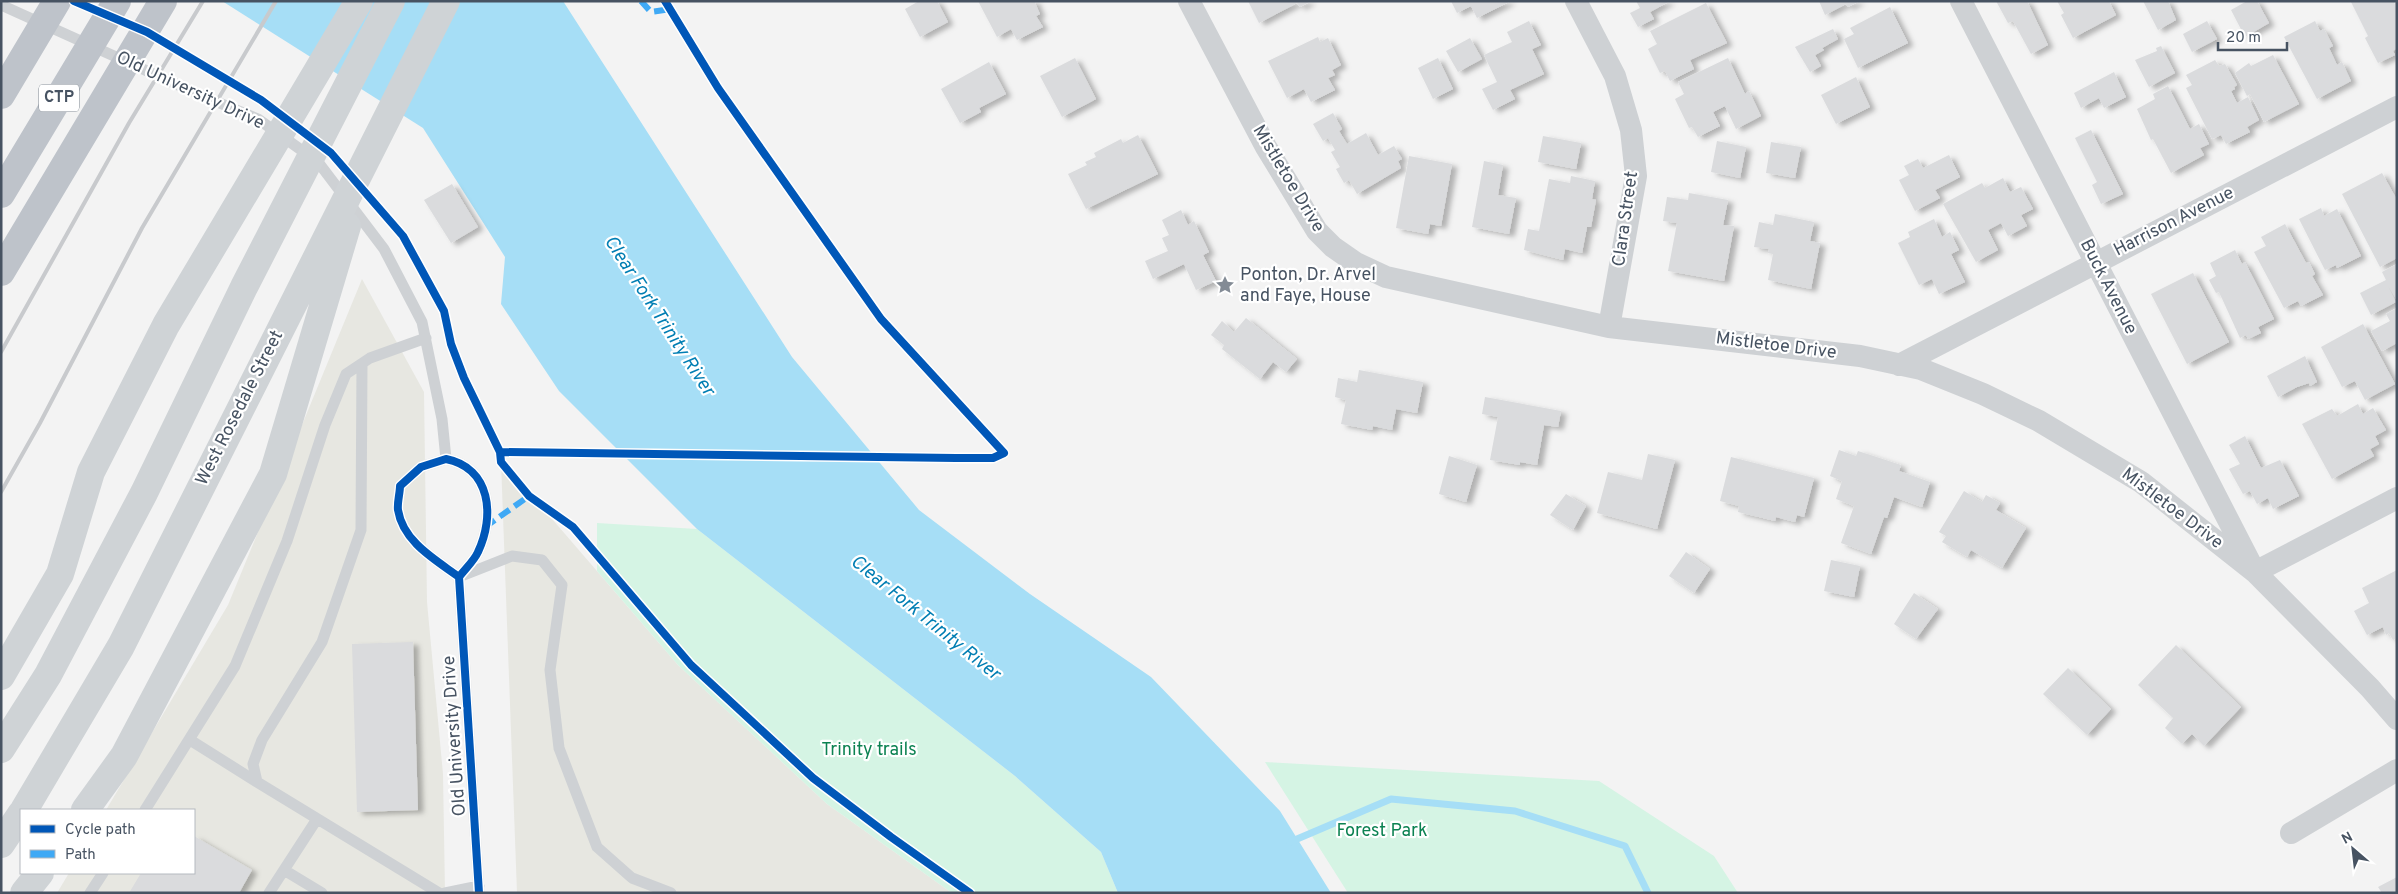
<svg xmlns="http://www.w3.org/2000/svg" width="2398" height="894" font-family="Overpass,sans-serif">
  <defs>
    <filter id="shadow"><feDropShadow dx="5.5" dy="3" stdDeviation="2.5" flood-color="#0004"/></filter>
  </defs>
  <rect width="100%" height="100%" fill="#f3f3f3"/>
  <path fill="#e7e7e1" d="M362,279L424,392L427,602L443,774L445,893H57L69,873H194V810H106L228,605Z
    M501,462L515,476L678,665L827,804L952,893H517Z"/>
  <path fill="#d5f4e4" d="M597,523L697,529L1015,776L1101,852L1118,893H952L827,804L678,665L597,571Z
    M1265,762L1599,781L1714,856L1738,893H1348Z"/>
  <path fill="#a6def6" d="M222,1H563L792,357L919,510L1030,594L1151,677L1280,811L1331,893H1118L1101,852L1015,776L697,529L559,391L501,304L505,257L423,128Z"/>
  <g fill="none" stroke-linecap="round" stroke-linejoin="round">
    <path stroke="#a6def6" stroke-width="7" d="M1290,842L1391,799L1515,811L1625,846L1648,893"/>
  </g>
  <path fill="#dadbdd" filter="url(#shadow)" d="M919,1H937L948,22L920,37L905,9Z
    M978,1H1037L1035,3L1040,14L1036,16L1043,27L1017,40L1011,29L997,37Z
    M1248,1H1311L1300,7L1297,3L1259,23Z
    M1451,1H1511L1477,18L1471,6L1457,13Z
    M1636,1H1670L1650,12L1654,19L1638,27L1630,13L1640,8Z
    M1819,1H1860L1848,7L1846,4L1825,15Z
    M1996,1H2027L2048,45L2031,54L2013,21L2008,23Z
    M2057,1H2109L2116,15L2073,38L2061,15L2064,13Z
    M2143,1H2168L2176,20L2158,30Z
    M2247,1H2257L2269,23L2245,37L2231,10Z
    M2353,1H2397L2394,3L2397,8V48L2393,51L2395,55L2378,63L2365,38L2368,36L2351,2Z
    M1706,3L1727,43L1690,60L1694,69L1670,81L1665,71L1660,73L1648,49L1657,44L1650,31Z
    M1890,7L1908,43L1858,68L1844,39L1854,34L1850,28Z
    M1529,21L1541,45L1532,49L1544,74L1510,90L1515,99L1493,110L1482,89L1497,82L1484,55L1512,42L1507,32Z
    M2207,21L2217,39L2192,52L2183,34Z
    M2315,21L2320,31L2324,29L2333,46L2329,48L2337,65L2342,62L2351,81L2317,99L2284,37Z
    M1833,29L1838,39L1822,48L1824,50L1815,55L1821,66L1810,72L1795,47Z
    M1318,37L1320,42L1328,38L1341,65L1332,70L1335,75L1328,78L1335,90L1311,102L1304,89L1287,98L1268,61Z
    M1470,38L1482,59L1458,72L1446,51Z
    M2161,46L2175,73L2149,87L2135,60L2157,51L2156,48Z
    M2273,55L2299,104L2264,122L2250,94L2247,96L2235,73L2249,63L2251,66Z
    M1075,58L1096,99L1062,117L1040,76Z
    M1438,58L1453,89L1433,99L1418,68Z
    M1728,58L1745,94L1749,91L1761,116L1736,129L1725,106L1713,112L1720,126L1698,137L1692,127L1689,128L1675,99L1684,94L1678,82Z
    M2215,60L2219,66L2225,64L2237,85L2234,87L2235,89L2231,91L2237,103L2248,97L2259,120L2247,127L2250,132L2226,144L2221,135L2212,139L2186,88L2192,85L2186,75Z
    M989,62L1006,94L979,108L981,112L960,123L941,89Z
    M2114,72L2126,97L2104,108L2099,98L2081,108L2074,93Z
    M1856,77L1870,107L1836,124L1821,95Z
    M2168,86L2190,129L2199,124L2209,144L2200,148L2204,155L2171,173L2153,139L2151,140L2137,109L2155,99L2153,94Z
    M1333,113L1342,129L1339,131L1347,144L1366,133L1378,155L1394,146L1402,159L1398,161L1401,168L1357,194L1349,180L1344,183L1336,169L1340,167L1331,152L1335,150L1328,138L1323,141L1313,124Z
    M2091,130L2123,194L2101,204L2092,185L2097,182L2075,138Z
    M1138,135L1158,174L1086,209L1068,174L1087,165L1085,162L1096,157L1094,153L1121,139L1123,143Z
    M1543,136L1581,143L1576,169L1538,162Z
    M1717,141L1746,147L1740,178L1711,172Z
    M1771,142L1801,147L1795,178L1766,173Z
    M1949,155L1960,177L1935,190L1940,198L1915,211L1899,180L1909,175L1904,166L1918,159L1923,168Z
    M1409,156L1452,164L1441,226L1430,224L1428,234L1396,228Z
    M1484,161L1503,165L1498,195L1516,198L1509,234L1472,227Z
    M2382,173L2397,200V258L2380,267L2342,194Z
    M1571,176L1595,181L1592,199L1596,200L1591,227H1587L1582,253L1565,249L1563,260L1524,250L1528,229L1539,231L1549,179L1570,183Z
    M2003,178L2010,192L2021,187L2033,209L2021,215L2027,226L2008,236L2001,223L1988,230L1998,250L1976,262L1943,204L1982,183L1985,188Z
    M452,184L478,227L451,243L424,200Z
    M1689,193L1728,200L1723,225L1734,226L1724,281L1668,271L1677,223L1663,221L1667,197L1688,200Z
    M2321,208L2324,216L2337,209L2361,256L2337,268L2336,265L2325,270L2299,219Z
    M1181,210L1188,225L1194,221L1209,252L1203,255L1216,281L1196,290L1184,264L1153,279L1145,261L1168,251L1162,238L1169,235L1162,220Z
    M1775,214L1814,222L1810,241L1820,243L1811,289L1768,280L1773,254L1768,253L1769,249L1754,247L1759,222L1773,225Z
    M1934,219L1942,237L1950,232L1959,250L1951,254L1965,282L1939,294L1932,279L1919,285L1898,243L1910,237L1908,232Z
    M2285,224L2306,263L2309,262L2315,274L2312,276L2323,295L2301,306L2298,301L2284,308L2254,252L2266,246L2261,237Z
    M2235,250L2242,264L2245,262L2274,319L2258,327L2261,333L2248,339L2246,335L2240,338L2219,292L2216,293L2209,280L2216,276L2210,263Z
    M2397,264V301L2388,286L2396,302L2371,315L2360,293L2386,280L2382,272Z
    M2193,273L2229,342L2187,364L2151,294Z
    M2397,308V343L2382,351L2371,331L2390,321L2386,314Z
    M1246,318L1297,359L1286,372L1273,362L1260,379L1222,349L1224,345L1211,335L1222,321L1234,332Z
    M2363,324L2395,384L2365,400L2355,381L2342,387L2321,347Z
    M2305,356L2317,382L2310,386L2309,383L2297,387L2278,397L2267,376Z
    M1359,370L1423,382L1417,413L1396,409L1392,430L1373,426L1372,430L1341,424L1346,400L1335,397L1338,378L1357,382Z
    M1485,397L1561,411L1558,427L1544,425L1537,465L1520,462V465L1490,460L1498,417L1482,414Z
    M2358,404L2363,414L2373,408L2386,430L2375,436L2379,444L2370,449L2374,456L2332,479L2302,424L2332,409L2337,416Z
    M2245,436L2261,468L2280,460L2299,496L2273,509L2268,498L2257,504L2250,491L2243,494L2229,469L2240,464L2229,445Z
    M1839,450L1856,456L1858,451L1901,465L1899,471L1930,482L1922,507L1894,497L1887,518L1884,517L1871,554L1841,543L1854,506L1836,499L1842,481L1830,476Z
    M1648,454L1675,460L1657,529L1597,513L1608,472L1642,480Z
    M1449,456L1477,465L1466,502L1439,494Z
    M1731,457L1814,478L1804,517L1797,515L1795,522L1776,517L1775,521L1738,512L1739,506L1720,501Z
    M1964,491L1982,502L1986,495L2000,503L1996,510L2026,528L2002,568L1971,550L1967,557L1942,542L1946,536L1939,532Z
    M1566,494L1586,506L1573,530L1550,515Z
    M1686,552L1710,569L1694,593L1669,576Z
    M1831,560L1860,566L1854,597L1824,591Z
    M2397,570V638L2393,640L2389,633L2386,635L2383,627L2367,635L2354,611L2369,603L2362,588Z
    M1914,593L1938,609L1916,639L1894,624Z
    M413,642L418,810L357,812L352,644Z
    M2176,645L2241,707L2204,746L2192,734L2182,744L2165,728L2173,718L2138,685Z
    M2068,668L2111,709L2087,735L2043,694Z
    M194,836L252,870L239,893H129L141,873H194Z
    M2397,877V893H2382L2378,887Z"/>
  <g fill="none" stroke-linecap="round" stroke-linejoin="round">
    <path stroke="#ced1d4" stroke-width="11" d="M1,5L198,94L258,119L318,162L384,249L422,322L442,419L446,459
      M362,364L361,530L322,642L262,740L253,764L257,782L439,893
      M446,459C491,468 495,516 478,552C474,561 465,569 459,577C436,560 403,542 398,510C397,503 400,493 400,486L421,467Z
      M190,740L257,782
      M145,810L235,666L287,541L325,425L346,374L370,358L426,338
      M284,870L322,893
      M90,893L103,873
      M269,893L317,819
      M445,893L479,886
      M479,893L459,577L512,556L542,560L562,585L550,670L559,748L597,847L632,878L671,893"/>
    <path stroke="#ced1d4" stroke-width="22" d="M1189,1L1266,147L1317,231L1333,247L1356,263L1386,277L1609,327L1860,356L1921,369L1983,394L2039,421L2141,482L2255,572L2370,688L2397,719
      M1576,1L1615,76L1631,130L1636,176L1609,327
      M1961,1L2255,572L2397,498
      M1899,365L2397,107
      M2291,833L2397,770"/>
    <path stroke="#cfd3d6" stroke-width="28" d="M1,676L60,574L91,472L166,325L359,1
      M1,749L48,675L144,493L244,287L391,1
      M24,810L121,646L446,1
      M85,810L124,756L273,474L347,226
      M1,844L21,814
      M24,893L40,873"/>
    <path stroke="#bec3ca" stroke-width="28" d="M1,95L57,1
      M1,194L117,1
      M1,272L163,1"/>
    <path stroke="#c8cacd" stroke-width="4" d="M1,352L129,123L203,1
      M1,492L40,423L142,228L276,1"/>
    <path stroke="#3fa9f5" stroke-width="6" stroke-dasharray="12 6" stroke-linecap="butt" d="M641,1L651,12L671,9
      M485,527L529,496"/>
    <g stroke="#fff" stroke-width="11">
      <path id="cycleway" d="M74,1L147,32L261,100L331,153L403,236L444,311L451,344L464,378L500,452L501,462L529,496L573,527L691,665L813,778L891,837L970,893
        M500,452L956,458H993L1004,453L881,319L718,88L665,1
        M446,459C491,468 495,516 478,552C474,561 465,569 459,577C436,560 403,542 398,510C397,503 400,493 400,486L421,467Z
        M459,577L479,893"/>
    </g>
    <use href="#cycleway" stroke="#0057b8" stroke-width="8"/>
  </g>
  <defs>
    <g id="sight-bare" transform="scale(1.5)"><path d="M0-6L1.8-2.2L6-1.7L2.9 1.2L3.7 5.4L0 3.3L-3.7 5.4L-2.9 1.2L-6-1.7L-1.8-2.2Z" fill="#838b95" stroke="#fff" stroke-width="2.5" paint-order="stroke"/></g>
  </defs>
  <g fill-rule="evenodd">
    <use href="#sight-bare" x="1225" y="285"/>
  </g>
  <g text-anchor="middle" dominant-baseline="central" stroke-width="4.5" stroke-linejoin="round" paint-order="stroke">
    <rect fill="#fff" stroke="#7e8791" stroke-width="1" x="39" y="84.5" width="40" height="27" rx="4"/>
    <g font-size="16" font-weight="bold" fill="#475362">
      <text x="59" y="98">CTP</text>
    </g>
    <g font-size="18" fill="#475362" stroke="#fff">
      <text transform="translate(190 91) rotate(25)">Old University Drive</text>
      <text transform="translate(1288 179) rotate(59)">Mistletoe Drive</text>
      <text transform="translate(1626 219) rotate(-82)">Clara Street</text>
      <text transform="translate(2174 222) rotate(-27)">Harrison Avenue</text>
      <text transform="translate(2108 287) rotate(63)">Buck Avenue</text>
      <text transform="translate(1776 346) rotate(7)">Mistletoe Drive</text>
      <text transform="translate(240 408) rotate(-63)">West Rosedale Street</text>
      <text transform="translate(2172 509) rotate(37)">Mistletoe Drive</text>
      <text transform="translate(455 736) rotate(-94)">Old University Drive</text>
    </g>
    <g font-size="18" fill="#475362" stroke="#fff" text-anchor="start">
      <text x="1240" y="275">Ponton, Dr. Arvel<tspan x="1240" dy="21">and Faye, House</tspan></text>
    </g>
    <g font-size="18" fill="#0c8252" stroke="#fff">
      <text x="869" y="750">Trinity trails</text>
      <text x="1382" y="831">Forest Park</text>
    </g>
    <g font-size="19" font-style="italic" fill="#017eb3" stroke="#fff">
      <text transform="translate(659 316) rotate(57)">Clear Fork Trinity River</text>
      <text transform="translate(925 618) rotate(39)">Clear Fork Trinity River</text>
    </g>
  </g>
  <rect width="2398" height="894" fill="none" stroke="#475362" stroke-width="5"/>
  <rect x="20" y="809" width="175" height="65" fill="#ffffff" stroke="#b5bac0"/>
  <rect x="30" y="825" width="25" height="8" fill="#0057b8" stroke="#b5bac0"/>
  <text x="65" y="834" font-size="15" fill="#475362">Cycle path</text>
  <rect x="30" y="850" width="25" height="8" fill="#3fa9f5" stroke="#b5bac0"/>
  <text x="65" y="859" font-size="15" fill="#475362">Path</text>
  <g transform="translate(2353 849) rotate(332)" stroke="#ffffff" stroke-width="4" paint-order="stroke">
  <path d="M0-4L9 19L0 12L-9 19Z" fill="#475362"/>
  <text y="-8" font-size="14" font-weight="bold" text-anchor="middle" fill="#475362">N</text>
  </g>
  <path d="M2218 42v8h69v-8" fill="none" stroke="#475362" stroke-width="2.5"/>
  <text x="2226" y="42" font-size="15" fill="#475362" stroke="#ffffff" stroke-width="4" paint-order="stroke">20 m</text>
</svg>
